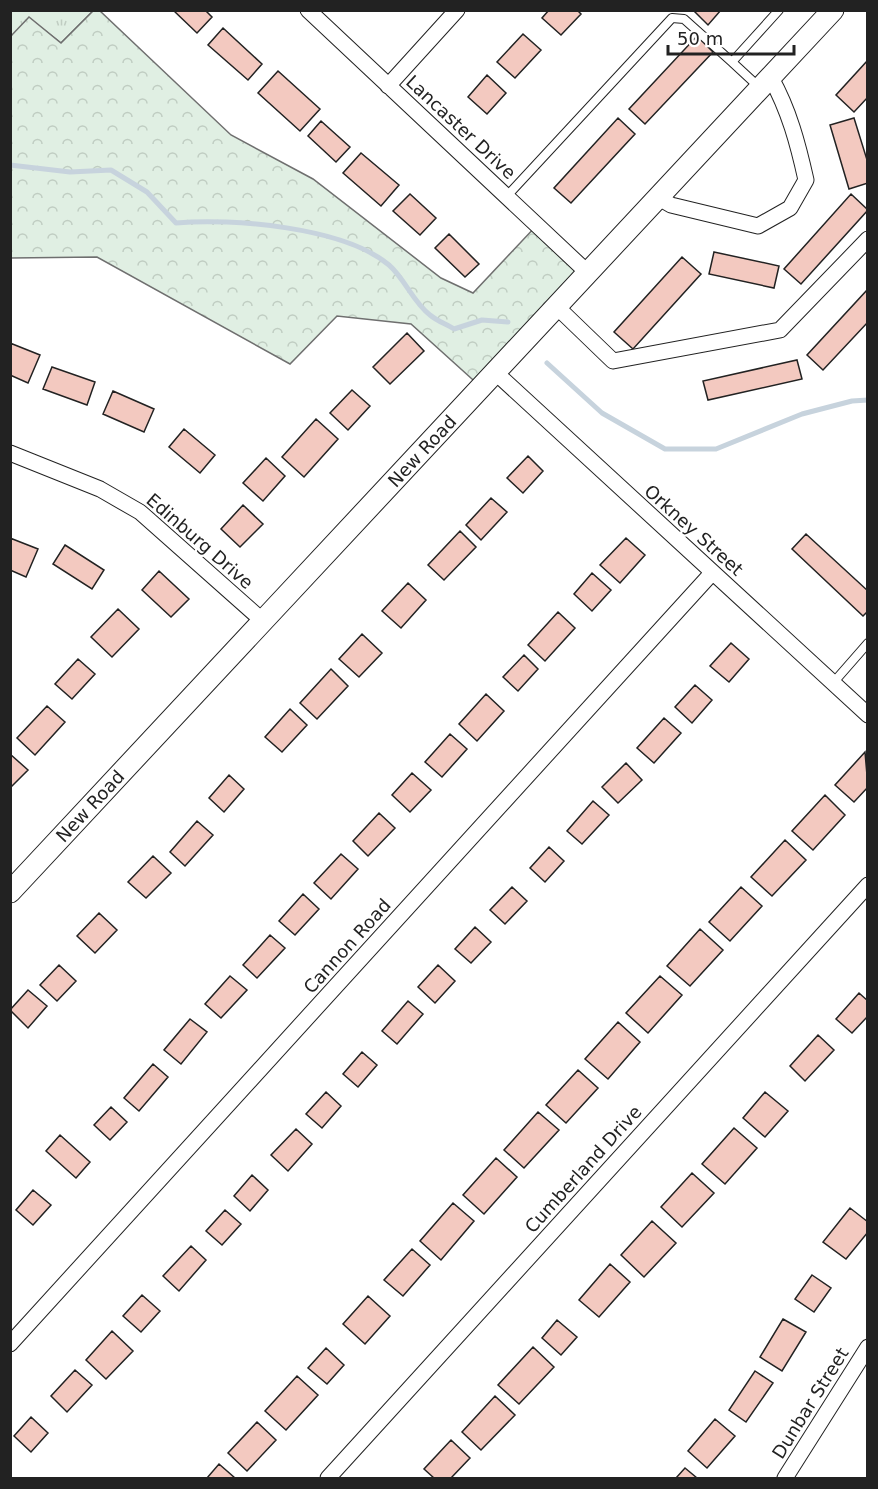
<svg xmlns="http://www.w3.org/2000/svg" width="878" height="1489" font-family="'DejaVu Sans',sans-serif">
  <defs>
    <pattern id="grass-tufts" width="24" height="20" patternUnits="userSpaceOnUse" patternTransform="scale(1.5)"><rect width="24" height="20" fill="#e0efe3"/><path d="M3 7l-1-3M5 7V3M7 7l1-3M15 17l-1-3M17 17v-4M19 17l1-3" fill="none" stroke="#c0cdc2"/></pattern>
    <pattern id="forest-crowns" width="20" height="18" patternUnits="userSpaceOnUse" patternTransform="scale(1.5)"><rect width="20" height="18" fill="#e0efe3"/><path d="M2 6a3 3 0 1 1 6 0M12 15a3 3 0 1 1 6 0" fill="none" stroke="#c0cdc2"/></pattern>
  </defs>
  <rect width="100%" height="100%" fill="#fff"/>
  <path fill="url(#grass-tufts)" stroke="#6f6f6f" stroke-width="1.5" d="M11,11H93L61,43L29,18L11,37Z"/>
  <path fill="url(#forest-crowns)" stroke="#6f6f6f" stroke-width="1.5" d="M93,11H100L231,135L313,179L441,278L473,293L537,225L588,273L482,388L411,324L337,316L290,364L97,257L11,258L10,37L29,17L61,43Z"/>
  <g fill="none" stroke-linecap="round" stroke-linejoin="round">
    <path stroke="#c7d3dd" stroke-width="5" d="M10,165L70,172L111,170L147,192L176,223C232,218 344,227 389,265C405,279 413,302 430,315C437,321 446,324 454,329L482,320L508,322
      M547,363L602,413L665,449H716L802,414L852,401L868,400"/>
  </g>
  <path fill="#f3c9c0" stroke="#222" stroke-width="1.5" d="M173,10H205L212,17L197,33Z
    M549,10H577L581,14L561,35L542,18Z
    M693,10H721L708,25Z
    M223,28L262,64L248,80L208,45Z
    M523,34L541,50L515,78L497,62Z
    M697,36L713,52L645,124L629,109Z
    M868,60V97L854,112L836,95Z
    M278,71L320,109L300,131L258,93Z
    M487,75L506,93L487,114L468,97Z
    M618,118L635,134L571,203L554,188Z
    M854,118L868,163V183L849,189L830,125Z
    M321,121L350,147L336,162L308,136Z
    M361,153L399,185L381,206L343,173Z
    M410,194L436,218L420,235L393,211Z
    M851,194L868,210L801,284L784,269Z
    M449,234L479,264L465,277L435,248Z
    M714,252L779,266L774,288L709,274Z
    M682,257L701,274L633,349L614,332Z
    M868,289V322L823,370L807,355Z
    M407,333L424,351L390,384L373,367Z
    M10,343L40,355L28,383L10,375Z
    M797,360L802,379L708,400L703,381Z
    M52,367L95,382L87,405L43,389Z
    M352,390L370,406L348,430L330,413Z
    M113,391L154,409L144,432L103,414Z
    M316,419L338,439L304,477L282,457Z
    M184,429L215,455L200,473L169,447Z
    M528,456L543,471L523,493L507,478Z
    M266,458L285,476L263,501L243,483Z
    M491,498L507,512L481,540L466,525Z
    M243,505L263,524L240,547L221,529Z
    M460,531L476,547L444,580L428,565Z
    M806,534L868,591V611L863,616L792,549Z
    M10,538L38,549L26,577L10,570Z
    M626,538L645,555L620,583L600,565Z
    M65,545L104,570L92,589L53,564Z
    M159,571L189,599L171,617L142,590Z
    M592,573L611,590L592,611L574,594Z
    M408,583L426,600L401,628L382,611Z
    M118,609L139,629L112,657L91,637Z
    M558,612L575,628L545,661L528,645Z
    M362,634L382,653L359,677L339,659Z
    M731,643L749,659L729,682L710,666Z
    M524,655L538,669L518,691L503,677Z
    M78,659L95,674L72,699L55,684Z
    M331,669L348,686L317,719L300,703Z
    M695,685L712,700L692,723L675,707Z
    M486,694L504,711L477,741L459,724Z
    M47,706L65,722L35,755L17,738Z
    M290,709L307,725L282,752L265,737Z
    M664,718L681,733L654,763L637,748Z
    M450,734L467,749L442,777L425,762Z
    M865,752L868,787L854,802L835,785Z
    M10,754L28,770L10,788Z
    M626,763L642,780L618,803L602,787Z
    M412,773L431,790L410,812L392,795Z
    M229,775L244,789L224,812L209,798Z
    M825,795L845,815L813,850L792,831Z
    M593,801L609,815L582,844L567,831Z
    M379,813L395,828L368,856L353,841Z
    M197,821L213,835L185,866L170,852Z
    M785,840L806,860L772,896L751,877Z
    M549,847L564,861L545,882L530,868Z
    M341,854L358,869L331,899L314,883Z
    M153,856L171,873L146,898L128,882Z
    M512,887L527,901L505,924L490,910Z
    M741,887L762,906L730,941L709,922Z
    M303,894L319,909L295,935L279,921Z
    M99,913L117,930L95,953L77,936Z
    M475,927L491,942L471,963L455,949Z
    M700,929L723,950L690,986L667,966Z
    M270,935L285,948L257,978L243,965Z
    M59,965L76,981L57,1001L40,985Z
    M438,965L455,981L435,1003L418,987Z
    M230,976L247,990L221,1018L205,1004Z
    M660,976L682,995L648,1033L626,1013Z
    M28,990L47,1006L28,1028L10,1010Z
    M859,993L868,1001V1016L852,1033L836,1019Z
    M408,1001L423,1014L397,1044L382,1031Z
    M190,1019L207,1032L181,1064L164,1050Z
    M618,1022L640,1042L608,1079L585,1059Z
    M818,1035L834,1050L805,1081L790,1066Z
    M362,1052L377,1065L358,1087L343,1074Z
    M153,1064L168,1077L139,1111L124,1098Z
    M578,1070L598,1088L566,1123L546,1105Z
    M326,1092L341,1106L322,1128L306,1114Z
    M765,1092L788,1111L765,1137L743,1118Z
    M111,1107L127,1122L110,1140L94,1125Z
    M538,1112L559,1130L524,1168L504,1150Z
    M734,1128L757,1148L725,1184L702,1164Z
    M296,1129L312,1144L288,1171L271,1155Z
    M60,1135L90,1162L76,1178L46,1151Z
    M496,1158L517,1177L484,1214L463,1195Z
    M692,1173L714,1193L682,1227L661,1207Z
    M252,1175L268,1190L250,1211L234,1196Z
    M33,1190L51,1205L33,1225L16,1210Z
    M453,1203L474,1221L441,1260L420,1241Z
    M850,1208L868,1222V1232L846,1259L823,1242Z
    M225,1210L241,1224L222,1245L206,1231Z
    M652,1221L676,1243L644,1277L621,1255Z
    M191,1246L206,1260L179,1291L163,1276Z
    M412,1249L430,1265L403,1296L384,1280Z
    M610,1264L630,1282L599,1317L579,1300Z
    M812,1275L831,1288L814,1312L795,1299Z
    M142,1295L160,1311L141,1332L123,1316Z
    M368,1296L390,1316L365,1344L343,1324Z
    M783,1319L806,1332L782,1371L760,1357Z
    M557,1320L577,1337L561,1355L542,1338Z
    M112,1331L133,1351L106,1379L86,1360Z
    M533,1347L554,1367L519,1404L498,1385Z
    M326,1348L344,1365L327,1384L308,1368Z
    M75,1370L92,1385L67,1412L51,1396Z
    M755,1371L773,1383L746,1422L729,1410Z
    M297,1376L318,1395L286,1430L265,1411Z
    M495,1396L515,1415L481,1450L462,1432Z
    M31,1417L48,1433L31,1452L14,1436Z
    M715,1419L735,1436L707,1468L688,1451Z
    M257,1422L276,1440L247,1471L228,1453Z
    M451,1440L470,1458L451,1478H434L424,1469Z
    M219,1464L235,1478H207Z
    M685,1468L697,1478H676Z"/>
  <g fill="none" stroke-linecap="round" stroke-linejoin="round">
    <g stroke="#222" stroke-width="10">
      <path id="lane" d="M759,87L732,62L779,10
        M506,197L672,18L684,19L732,62
        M833,683L868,643"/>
    </g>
    <g stroke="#222" stroke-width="17">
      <path id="street" d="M308,10L588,273
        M388,86L457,10
        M659,198L671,205L758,226L790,208L806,180C798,144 789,110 771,78
        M557,307L613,361L780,330L868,239
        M496,373L868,715
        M10,453L100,489L140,512L263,621
        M10,1344L712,573
        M328,1478L868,885
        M785,1478L868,1347"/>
    </g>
    <g stroke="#222" stroke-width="23">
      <path id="secondary" d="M10,892L833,10"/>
    </g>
    <use href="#lane" stroke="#fff" stroke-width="8"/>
    <use href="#street" stroke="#fff" stroke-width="15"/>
    <use href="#secondary" stroke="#fff" stroke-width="21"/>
  </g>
  <g text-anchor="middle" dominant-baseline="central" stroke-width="4.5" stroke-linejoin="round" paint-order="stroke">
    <g font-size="18" fill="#222" stroke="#fff">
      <text transform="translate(461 127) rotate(43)">Lancaster Drive</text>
      <text transform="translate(422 451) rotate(-47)">New Road</text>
      <text transform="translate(694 530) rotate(42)">Orkney Street</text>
      <text transform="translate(200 541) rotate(41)">Edinburg Drive</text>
      <text transform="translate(90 806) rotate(-47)">New Road</text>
      <text transform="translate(347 946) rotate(-48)">Cannon Road</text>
      <text transform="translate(583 1169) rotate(-48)">Cumberland Drive</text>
      <text transform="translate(810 1403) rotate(-58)">Dunbar Street</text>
    </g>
  </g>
  <rect width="878" height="1489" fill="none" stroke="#222222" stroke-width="24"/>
  <path d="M668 45v9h126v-9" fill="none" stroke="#222222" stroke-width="3"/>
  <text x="677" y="45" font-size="18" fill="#222222" stroke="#ffffff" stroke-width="4.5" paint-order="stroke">50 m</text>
</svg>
